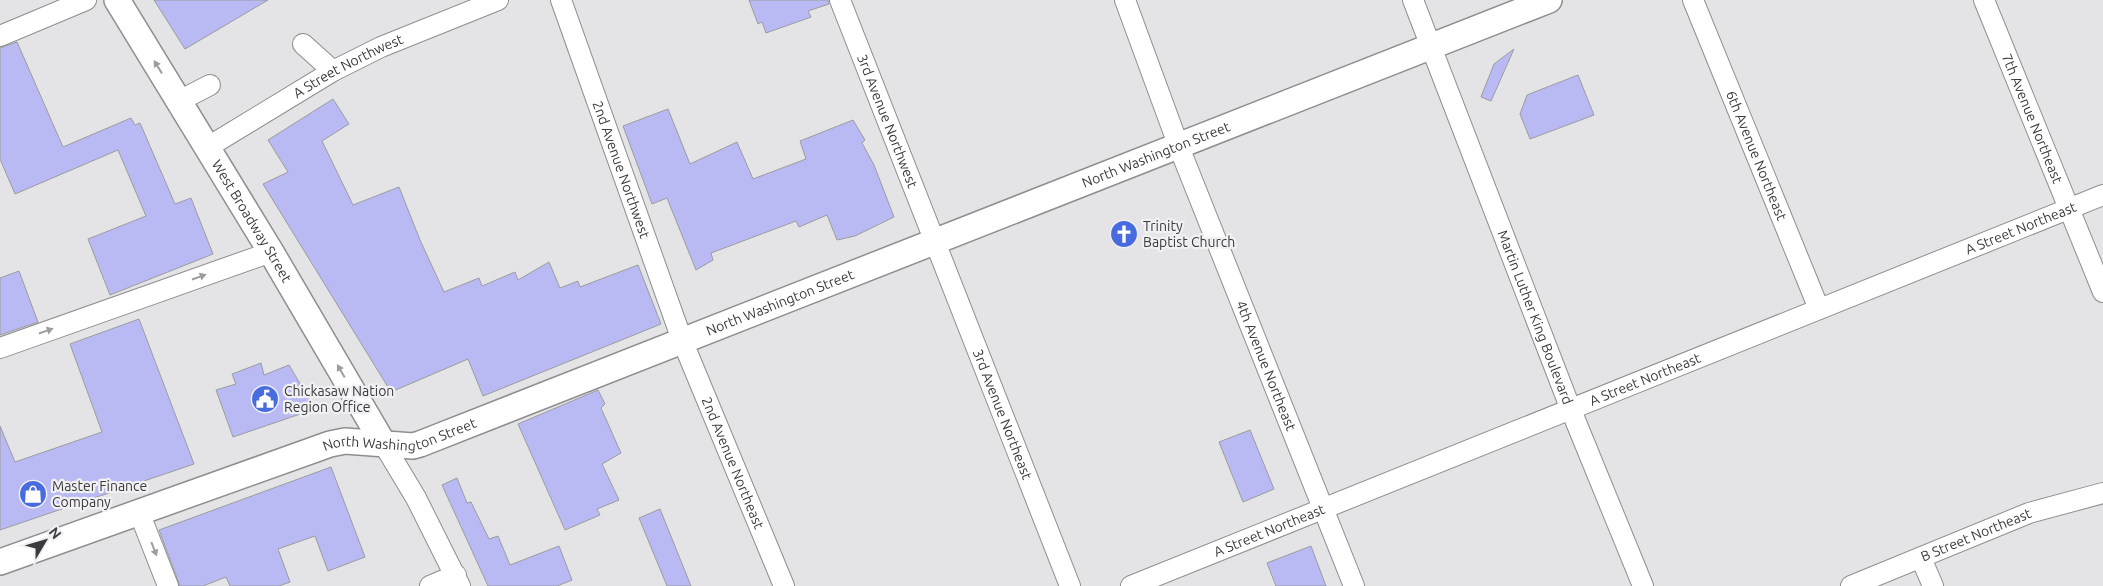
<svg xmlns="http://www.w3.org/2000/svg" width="2103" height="586" font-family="Ubuntu,sans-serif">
  <rect width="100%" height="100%" fill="#e4e4e6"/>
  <path fill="#b9baf4" stroke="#9b9c9e" d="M154,0H268L185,49Z
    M749,0H828L829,4L808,11L811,17L766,33L762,22L758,24Z
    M17,42L63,147L131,118L135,125L140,123L175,204L191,198L213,254L110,295L88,239L146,216L118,150L15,194L0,159V48Z
    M1514,49L1491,101L1481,97L1494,64Z
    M1578,75L1594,115L1530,139L1520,114L1527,95Z
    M333,99L349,124L322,141L353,205L399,187L420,240L444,292L479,278L482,286L515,272L518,280L549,262L560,288L578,281L580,287L638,265L661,324L483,396L468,359L391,392L263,184L288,172L268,140Z
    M668,109L690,164L737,142L753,179L806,159L800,141L853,120L865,140L862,143L874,165L894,217L855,236L837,240L827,215L799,227L796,221L711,253L713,260L696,270L667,198L652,204L623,126Z
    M19,271L38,322L0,335V278Z
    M139,319L194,464L0,530V426L15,462L102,432L70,344Z
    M261,363L264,375L289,365L315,409L233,437L216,390L236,384L232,374Z
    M598,390L605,404L601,408L621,453L602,464L619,500L597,509L600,515L565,530L518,424Z
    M1250,430L1274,489L1243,502L1219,442Z
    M331,467L365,557L328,571L315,536L278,549L290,582L279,586H230L226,577L203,586H180L159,530Z
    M457,478L467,503L471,502L489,539L498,536L510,565L559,546L572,580L557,586H488L442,485Z
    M660,509L691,586H667L639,518Z
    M1311,546L1326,586H1276L1267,563Z"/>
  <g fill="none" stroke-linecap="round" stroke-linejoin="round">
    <g stroke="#8e8e90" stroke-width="22">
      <g id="minor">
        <path id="s1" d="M561,0L682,340L784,586"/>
        <path id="s2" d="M840,0L1070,586"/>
        <path id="s3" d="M1125,0L1179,147L1354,586"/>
        <path id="s4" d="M1413,0L1571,410L1643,586"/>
        <path id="s5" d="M1693,0L1819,309"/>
        <path id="s6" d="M1984,0L2103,292"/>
        <path d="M0,36L86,0"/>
        <path d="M303,44L333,71"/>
        <path d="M179,101L210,85"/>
        <path id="s7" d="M208,147L333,71L381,47L498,0"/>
        <path d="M0,348L271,252"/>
        <path d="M383,443L416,498L460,586"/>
        <path d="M139,512L168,586"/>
        <path d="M1921,558L1933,586"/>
        <path d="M430,586L456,575"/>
        <path id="s8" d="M1131,586L2103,195"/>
        <path id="s9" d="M1851,586L2029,513L2103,493"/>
      </g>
    </g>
    <g stroke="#8e8e90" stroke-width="28">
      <g id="major">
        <path id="s10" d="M117,0L271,252L383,443"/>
        <path id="s11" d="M0,562L330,444L345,441L413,446L420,444L1549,0"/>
      </g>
    </g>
    <use href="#minor" stroke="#fff" stroke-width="20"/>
    <use href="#major" stroke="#fff" stroke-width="25"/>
  </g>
  <defs><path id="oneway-solid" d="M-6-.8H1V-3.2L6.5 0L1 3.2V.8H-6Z" transform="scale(1.25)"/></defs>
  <g fill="#9d9d9e">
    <use href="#oneway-solid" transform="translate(158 67) rotate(-122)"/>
    <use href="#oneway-solid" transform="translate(199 277) rotate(-19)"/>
    <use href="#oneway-solid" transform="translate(46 331) rotate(-19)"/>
    <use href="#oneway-solid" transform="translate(341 371) rotate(-120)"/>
    <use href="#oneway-solid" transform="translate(154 549) rotate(69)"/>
  </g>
  <defs>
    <g id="church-disc" transform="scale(1.4375)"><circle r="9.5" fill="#486cdf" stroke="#f1f1f4"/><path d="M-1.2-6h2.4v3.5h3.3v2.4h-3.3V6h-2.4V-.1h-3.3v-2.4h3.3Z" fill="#fff"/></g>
    <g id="civic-disc" transform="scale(1.4375)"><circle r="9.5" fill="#486cdf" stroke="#f1f1f4"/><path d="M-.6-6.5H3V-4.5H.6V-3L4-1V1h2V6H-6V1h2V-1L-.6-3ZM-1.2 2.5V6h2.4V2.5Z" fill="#fff"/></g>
    <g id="shop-disc" transform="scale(1.4375)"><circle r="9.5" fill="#486cdf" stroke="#f1f1f4"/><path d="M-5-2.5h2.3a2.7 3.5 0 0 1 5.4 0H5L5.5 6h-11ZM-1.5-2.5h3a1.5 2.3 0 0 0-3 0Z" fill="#fff"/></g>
  </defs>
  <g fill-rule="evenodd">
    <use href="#church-disc" x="1124" y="234"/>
    <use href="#civic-disc" x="265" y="399"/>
    <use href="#shop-disc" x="33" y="494"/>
  </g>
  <g text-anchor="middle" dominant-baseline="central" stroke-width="4.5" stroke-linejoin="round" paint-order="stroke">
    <g font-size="14" fill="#3b3b3c" stroke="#f1f1f4">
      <text stroke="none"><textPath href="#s7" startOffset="162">A Street Northwest</textPath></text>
      <text stroke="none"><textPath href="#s6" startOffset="128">7th Avenue Northeast</textPath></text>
      <text stroke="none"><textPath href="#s2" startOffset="130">3rd Avenue Northwest</textPath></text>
      <text stroke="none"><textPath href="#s5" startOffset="168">6th Avenue Northeast</textPath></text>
      <text stroke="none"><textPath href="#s11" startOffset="1232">North Washington Street</textPath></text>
      <text stroke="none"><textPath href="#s1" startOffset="180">2nd Avenue Northwest</textPath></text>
      <text stroke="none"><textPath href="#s10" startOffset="259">West Broadway Street</textPath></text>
      <text stroke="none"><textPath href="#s8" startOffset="959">A Street Northeast</textPath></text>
      <text stroke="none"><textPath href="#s11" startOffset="828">North Washington Street</textPath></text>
      <text stroke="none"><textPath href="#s4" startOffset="340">Martin Luther King Boulevard</textPath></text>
      <text stroke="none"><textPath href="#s3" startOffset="392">4th Avenue Northeast</textPath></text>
      <text stroke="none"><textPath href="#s8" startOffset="554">A Street Northeast</textPath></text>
      <text stroke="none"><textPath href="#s2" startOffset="445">3rd Avenue Northeast</textPath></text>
      <text stroke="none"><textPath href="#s11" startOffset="422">North Washington Street</textPath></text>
      <text stroke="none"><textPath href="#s1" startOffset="494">2nd Avenue Northeast</textPath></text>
      <text stroke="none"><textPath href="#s8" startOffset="149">A Street Northeast</textPath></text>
      <text stroke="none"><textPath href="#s9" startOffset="135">B Street Northeast</textPath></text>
    </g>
    <g font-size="14" fill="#3b3b3c" stroke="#f1f1f4" text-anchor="start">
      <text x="1143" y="226">Trinity<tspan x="1143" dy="16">Baptist Church</tspan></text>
      <text x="284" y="391">Chickasaw Nation<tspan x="284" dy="16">Region Office</tspan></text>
      <text x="52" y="486">Master Finance<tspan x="52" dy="16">Company</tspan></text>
    </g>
  </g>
  <g transform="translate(45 541) rotate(52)" stroke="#f1f1f4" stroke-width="4" paint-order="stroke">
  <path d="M0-4L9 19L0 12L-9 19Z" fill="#3b3b3c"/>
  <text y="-8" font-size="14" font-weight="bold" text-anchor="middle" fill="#3b3b3c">N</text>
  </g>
</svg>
